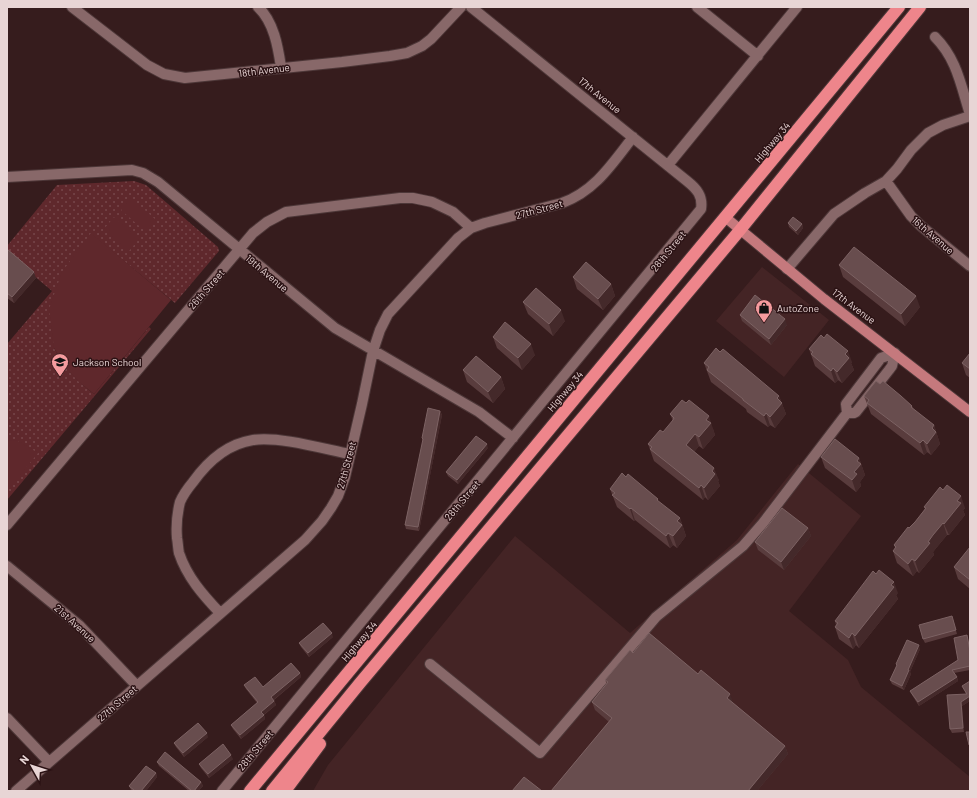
<svg xmlns="http://www.w3.org/2000/svg" width="977" height="798" font-family="Barlow,sans-serif">
  <defs>
    <pattern id="grass-dots" width="8" height="8" patternUnits="userSpaceOnUse"><rect width="8" height="8" fill="#5f282c"/><path d="M2 2h.1M6 6h.1" fill="none" stroke="#76464a" stroke-width="1.8" stroke-linecap="round"/></pattern>
  </defs>
  <rect width="100%" height="100%" fill="#361c1d"/>
  <path fill="#442425" d="M762,267L829,320L784,377L716,321Z
    M798,464L861,516L789,611L848,660L861,687L970,777V791H313L328,765L515,536L630,633L737,540Z"/>
  <path fill="url(#grass-dots)" d="M134,181L146,185L218,247L219,251L175,303L91,234L54,348C66,369 75,379 94,394L149,327L151,329L7,500V344L52,291L7,253V246L57,185Z"/>
  <path fill="#5f282c" d="M131,198L156,220L146,232L121,210Z
    M114,217L139,239L129,251L104,229Z
    M91,233L171,300L94,394L79,382L65,367L54,348L49,309L62,272Z
    M7,440L18,441L38,453L7,491Z"/>
  <g fill="none" stroke-linecap="round" stroke-linejoin="round">
    <g stroke="#4d3738" stroke-width="12">
      <path id="minor" d="M72,7L147,65L164,74L185,78L342,62L390,56L407,53L422,46L431,39L461,7
        M258,7C274,22 278,47 281,67
        M697,7L758,56
        M935,37C957,59 961,86 970,114
        M668,165L797,7
        M7,177L132,170L143,173L158,182L335,328L479,412L513,438
        M886,181L911,216L921,226L970,266
        M787,269L834,214L865,193L886,181L897,169L911,150L928,133L943,125L970,116
        M847,413L846,404L881,358L895,353
        M847,413H854L856,412L889,370L892,366L895,353
        M7,525L253,233L267,222L286,212L400,198H413L432,202L453,212L471,228
        M7,566L79,625L137,686
        M220,613C203,595 187,577 179,553C178,549 178,543 177,538C176,526 177,514 180,502C183,495 188,488 193,482C208,461 227,444 253,440C279,436 324,449 349,454
        M430,664L540,753L656,617L743,546L763,523L847,413
        M7,718L49,762
        M16,791L305,540L322,521L331,508L338,496L345,477L362,404L373,351L380,330L388,314L458,238L471,228L485,223L562,203C595,191 612,164 633,137
        M222,791L701,209C703,196 697,189 687,181L471,7"/>
    </g>
    <g stroke="#4d3738" stroke-width="12">
      <path id="major" d="M725,217L824,299L970,412"/>
    </g>
    <g stroke="#4d3738" stroke-width="14">
      <path id="highway" d="M250,791L899,7
        M272,791L360,683L740,230L920,7
        M285,791L320,744"/>
    </g>
    <use href="#minor" stroke="#886869" stroke-width="10"/>
    <use href="#major" stroke="#c5797d" stroke-width="10"/>
    <use href="#highway" stroke="#ee858b" stroke-width="12"/>
  </g>
  <path fill="#593c3d" d="M788,223L802,224L803,228L798,235L789,227Z
    M7,249L36,278L14,303L7,298Z
    M839,265L920,307L905,326L843,277Z
    M573,277L611,284L615,296L603,310L577,289Z
    M523,302L565,321L553,336L528,314Z
    M740,315L787,325L771,345L742,321Z
    M493,337L535,355L522,370L497,348Z
    M809,349L852,362L851,363L854,370L842,383L838,380L835,383L815,366Z
    M970,353V378L966,375L962,363Z
    M704,363L779,396L786,414L775,428L770,425L768,427L747,412L746,409L711,382Z
    M463,370L501,377L505,389L493,403L467,382Z
    M864,396L912,406L914,410L934,425L940,444L931,455L927,452L924,455L871,414Z
    M440,411L442,415L419,531L406,529L405,525L423,441L422,438Z
    M670,414L713,428V429L715,435L703,449L699,446L694,452L719,480L718,481L720,486L708,500L705,497L703,500L654,461L648,444L663,432L673,421Z
    M488,448L458,484L448,476L446,472Z
    M821,457L859,458L865,475L860,482L861,486L856,492L825,468Z
    M610,489L659,502L680,518L686,536L677,548L673,545L670,548L635,520L634,521L617,507Z
    M924,507L965,508L963,510L965,515L949,535H947L937,547L933,552L934,555L919,573L917,571L913,576L897,563L893,551L895,548L894,545L915,522L925,509Z
    M808,528L811,536L784,570L758,550L755,542Z
    M970,547V589L958,579L954,567Z
    M898,593L896,595L898,599L859,648L856,645L853,649L839,639L835,627L836,625L835,621Z
    M953,620L957,634L925,643L923,639Z
    M333,637L309,657L301,647L299,643Z
    M968,639L970,648V670L954,673L957,677L958,681L919,706L912,695L910,691L958,660Z
    M920,649L910,672L911,674L904,690L892,684L890,680L897,666L896,664Z
    M633,653L698,674L785,746L788,754L757,791H551L609,722L595,710L592,702L607,684L605,680Z
    M300,673L301,677L274,700L276,705L264,715L265,719L241,739L233,729L231,725L257,703L246,689L244,685L263,687Z
    M970,681V701L962,706L964,732L952,733L950,729L966,694L962,686Z
    M208,737L184,757L176,747L174,743Z
    M233,759L209,778L201,768L199,764Z
    M157,762L201,782L203,786L198,791H189L159,766Z
    M156,773L157,777L146,791H132L131,790L129,786Z"/>
  <path fill="#44292a" d="M802,224L803,228L798,235L796,231Z
    M34,272L36,278L14,303L12,297Z
    M611,284L615,296L603,310L598,299Z
    M916,296L920,307L905,326L901,314Z
    M561,310L565,321L553,336L549,324Z
    M785,319L787,325L771,345L769,339Z
    M531,344L535,355L522,370L518,358Z
    M848,351L852,362L851,363L854,370L842,383L837,372L845,354Z
    M833,368L838,380L835,383L831,371Z
    M501,377L505,389L493,403L488,392Z
    M779,396L786,414L775,428L770,417L777,398Z
    M440,411L442,415L419,531L418,527Z
    M766,413L770,425L768,427L764,416Z
    M709,416L715,435L703,449L699,437L706,420Z
    M934,425L940,444L931,455L927,444L932,428Z
    M695,434L699,446L690,457L686,445Z
    M923,440L927,452L924,455L920,443Z
    M487,444L488,448L458,484L457,480Z
    M859,458L865,475L860,482L861,486L856,492L852,480L857,461Z
    M714,468L719,480L718,481L720,486L708,500L704,488L712,471Z
    M701,485L705,497L703,500L699,488Z
    M961,496L965,508L963,510L965,515L949,535L944,524L957,501Z
    M631,508L635,520L634,521L630,509Z
    M680,518L686,536L677,548L673,536L677,521Z
    M943,523L947,535L937,547L933,552L934,555L919,573L915,561L933,535Z
    M808,528L811,536L784,570L781,562Z
    M668,533L673,545L670,548L666,536Z
    M912,559L917,571L913,576L908,564Z
    M894,582L898,593L896,595L898,599L859,648L855,636Z
    M332,633L333,637L309,657L308,653Z
    M852,633L856,645L853,649L849,638Z
    M919,645L920,649L910,672L911,674L904,690L902,686L908,670Z
    M300,673L301,677L272,701L271,697Z
    M957,677L958,681L919,706L918,702Z
    M730,694L733,702L730,706L727,698Z
    M970,696V701L962,706L964,732L963,728L961,702Z
    M274,701L276,705L262,716L261,712Z
    M264,715L265,719L241,739L240,735Z
    M207,733L208,737L184,757L183,753Z
    M785,746L788,754L757,791H748Z
    M231,755L233,759L209,778L208,774Z
    M156,773L157,777L146,791H141Z
    M201,782L203,786L198,791H194Z"/>
  <path fill="#684d4e" stroke="#7c6263" d="M793,217L802,224L796,231L788,223Z
    M854,247L916,296L901,314L839,265Z
    M7,249L34,272L12,297L7,293Z
    M586,262L611,284L598,299L573,277Z
    M536,288L561,310L549,324L523,302Z
    M755,295L785,319L769,339L740,315Z
    M505,322L531,344L518,358L493,337Z
    M827,334L848,351L845,354L849,358L837,372L833,368L831,371L811,354L813,352L809,349L821,335L824,338Z
    M716,348L720,352L723,349L779,396L777,398L782,403L770,417L766,413L764,416L743,400V399L707,370L709,367L704,363Z
    M970,353V369L962,363Z
    M476,356L501,377L488,392L463,370Z
    M876,381L880,384L883,381L901,396L912,406L911,407L934,425L932,428L936,432L927,444L923,440L920,443L867,403L869,400L864,396Z
    M682,400L686,403L689,400L709,416L706,420L711,423L699,437L695,434L686,445L714,468L712,471L715,474L704,488L701,485L699,488L650,449L652,447L648,444L660,430L663,432L673,420L674,418L670,414Z
    M428,408L440,411L418,527L405,525L423,439L422,438Z
    M476,436L487,444L457,480L446,472Z
    M835,439L859,458L857,461L861,464L854,472L857,474L852,480L821,457Z
    M622,473L626,477L628,474L658,499L657,500L680,518L677,521L682,525L673,536L668,533L666,536L631,508L630,509L612,495L615,493L610,489Z
    M947,485L961,496L957,501L961,503L944,524L943,523L933,535L928,542L930,543L915,561L912,559L908,564L893,551L896,547L894,545L908,527L909,528L915,522L926,508L924,507L940,487L943,490Z
    M782,508L808,528L781,562L755,542Z
    M970,547V580L954,567Z
    M879,570L894,582L891,585L894,587L855,636L852,633L849,638L835,627L838,623L835,621L873,571L876,574Z
    M952,616L956,630L923,639L919,625Z
    M323,623L332,633L308,653L299,643Z
    M649,633L698,674L701,670L730,694L727,698L785,746L748,791H551L612,718L592,702L608,682L605,680L630,650L633,653Z
    M967,635L970,651V666L952,670L957,677L918,702L910,691L958,660L954,638Z
    M907,640L919,645L908,670H909L902,686L890,680L897,665L896,664Z
    M291,663L300,673L271,697L274,701L261,712L264,715L240,735L231,725L258,702L244,685L255,677L263,687Z
    M970,681V696L961,702L963,728L950,729L947,695L967,694L962,686Z
    M198,723L207,733L183,753L174,743Z
    M966,732H970V745H969Z
    M223,744L231,755L208,774L199,764Z
    M165,752L201,782L194,791H192L157,762Z
    M146,766L156,773L141,791H135L129,786Z
    M524,777L542,791H512Z"/>
  <defs>
    <g id="shop-pin" transform="scale(0.9)"><path d="M0 17L-7.5 6A9.5 9.5 0 1 1 7.5 6Z" fill="#f59b9e" stroke="#2b1214"/><path d="M-5-2.5h2.3a2.7 3.5 0 0 1 5.4 0H5L5.5 6h-11ZM-1.5-2.5h3a1.5 2.3 0 0 0-3 0Z" fill="#111"/></g>
    <g id="school-pin" transform="scale(0.9)"><path d="M0 17L-7.5 6A9.5 9.5 0 1 1 7.5 6Z" fill="#f59b9e" stroke="#2b1214"/><path d="M0-5L7-2L0 1L-7-2ZM-4 1L0 2.5L4 1V4Q0 6-4 4Z" fill="#111"/></g>
  </defs>
  <g fill-rule="evenodd">
    <use href="#shop-pin" x="764" y="308"/>
    <use href="#school-pin" x="60" y="362"/>
  </g>
  <g text-anchor="middle" dominant-baseline="central" stroke-width="3" stroke-linejoin="round" paint-order="stroke">
    <g font-size="10" fill="#e8d5d5" stroke="#2b1214">
      <text transform="translate(264 70) rotate(-7)">18th Avenue</text>
      <text transform="translate(600 95) rotate(39)">17th Avenue</text>
      <text transform="translate(772 142) rotate(-50)">Highway 34</text>
      <text transform="translate(539 209) rotate(-15)">27th Street</text>
      <text transform="translate(933 235) rotate(41)">16th Avenue</text>
      <text transform="translate(668 251) rotate(-51)">28th Street</text>
      <text transform="translate(267 273) rotate(40)">19th Avenue</text>
      <text transform="translate(206 289) rotate(-49)">26th Street</text>
      <text transform="translate(854 306) rotate(37)">17th Avenue</text>
      <text transform="translate(565 391) rotate(-50)">Highway 34</text>
      <text transform="translate(346 465) rotate(-75)">27th Street</text>
      <text transform="translate(462 500) rotate(-50)">28th Street</text>
      <text transform="translate(75 623) rotate(42)">21st Avenue</text>
      <text transform="translate(359 641) rotate(-50)">Highway 34</text>
      <text transform="translate(117 703) rotate(-41)">27th Street</text>
      <text transform="translate(255 750) rotate(-50)">28th Street</text>
    </g>
    <g font-size="10" fill="#e8d5d5" stroke="#2b1214" text-anchor="start">
      <text x="777" y="308">AutoZone</text>
      <text x="73" y="362">Jackson School</text>
    </g>
  </g>
  <rect width="977" height="798" fill="none" stroke="#e8d5d5" stroke-width="16"/>
  <g transform="translate(32 766) rotate(309)" stroke="#2b1214" stroke-width="3" paint-order="stroke">
  <path d="M0-3L7 15L0 10L-7 15Z" fill="#e8d5d5"/>
  <text y="-6" font-size="11" font-weight="bold" text-anchor="middle" fill="#e8d5d5">N</text>
  </g>
</svg>
